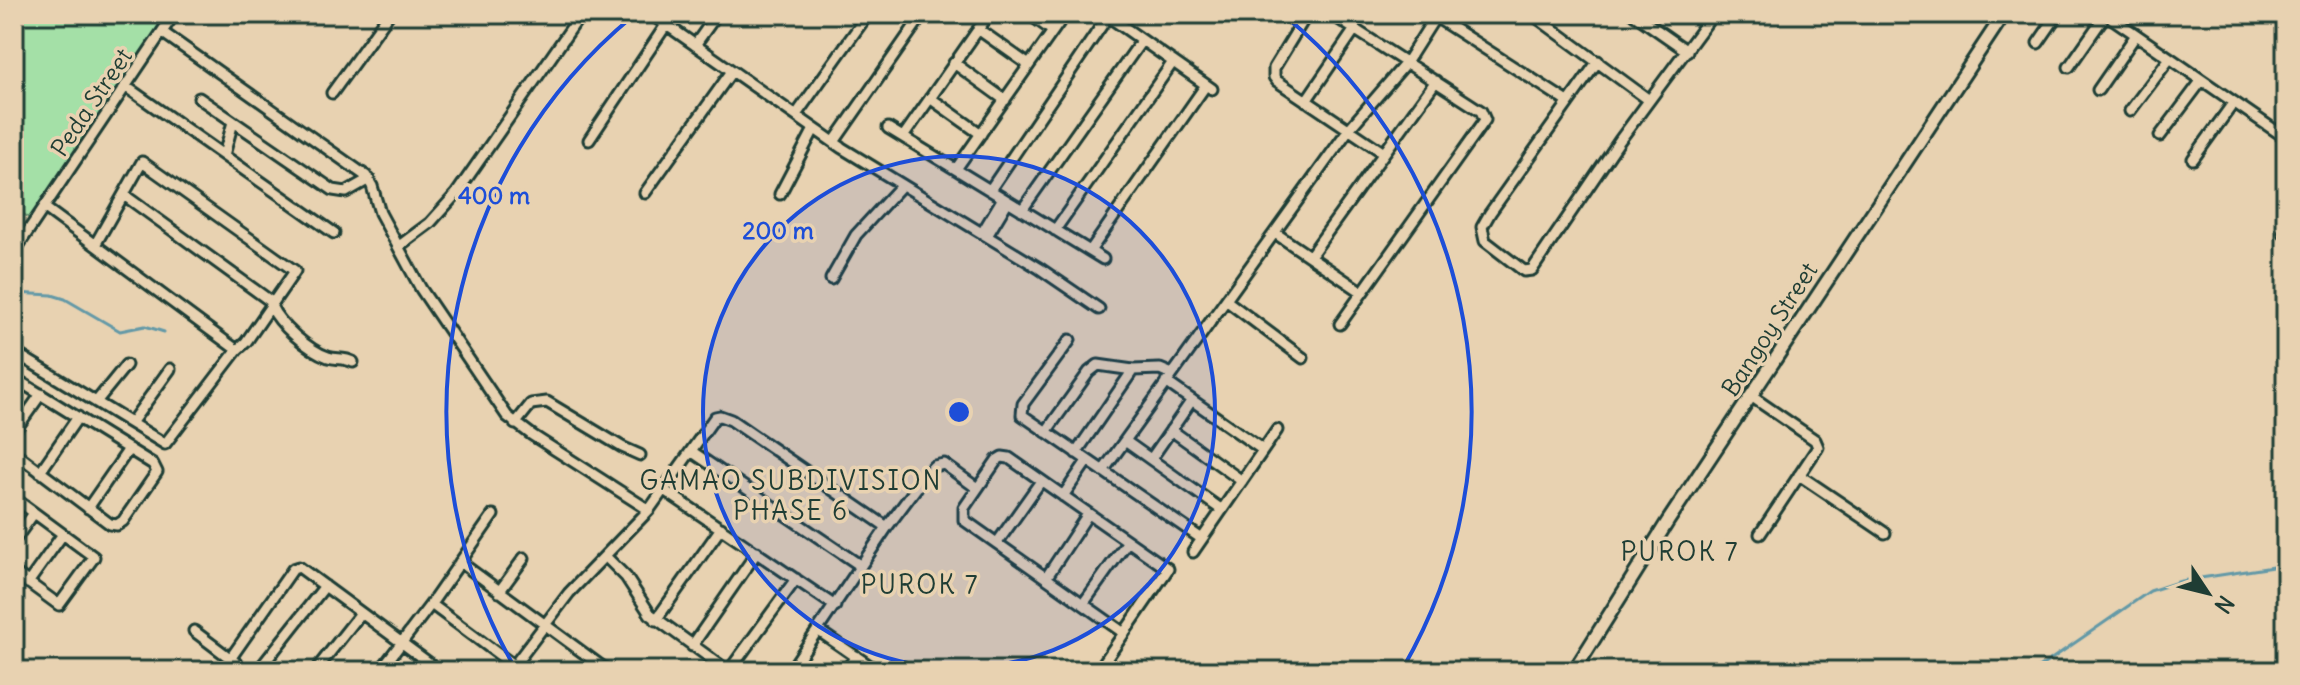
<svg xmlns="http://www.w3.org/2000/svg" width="2300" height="685" font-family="Delius,sans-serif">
  <rect width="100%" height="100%" fill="#e8d2b1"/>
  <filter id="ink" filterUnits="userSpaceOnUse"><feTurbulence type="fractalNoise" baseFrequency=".0125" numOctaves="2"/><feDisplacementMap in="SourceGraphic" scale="16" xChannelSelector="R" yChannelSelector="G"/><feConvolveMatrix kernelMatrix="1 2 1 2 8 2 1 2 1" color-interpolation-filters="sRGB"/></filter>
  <g filter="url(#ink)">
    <path fill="#a4e0a7" stroke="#628e6e" stroke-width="2" d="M14,14H170L33,221L14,207Z"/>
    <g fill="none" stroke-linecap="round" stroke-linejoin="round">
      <path stroke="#6499a7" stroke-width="3" d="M14,293L52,295L65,299L120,331L145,326L164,332
        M2034,671L2150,591L2181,581L2286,565"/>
      <g stroke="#1f3d34" stroke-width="15">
        <path id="minor" d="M651,14L842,148L1039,268L1099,309
          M1029,14L1053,31
          M1105,14L1212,89
          M1307,14L1274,68V77L1277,81L1384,153
          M1331,14L1481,111L1485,120L1340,324
          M1431,14L1568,102
          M1532,14L1649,100
          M1634,14L1687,51
          M2106,14L2286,138
          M978,29L1029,65
          M162,32L366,176L372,186L380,213L421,289L507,416L532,435L649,510
          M2038,43L2058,14
          M695,45L717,14
          M1598,61L1490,213L1482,227L1485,241L1524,271L1532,270L1620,140L1713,14
          M954,63L1005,100
          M2069,67L2106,14
          M125,86L334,233
          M2098,90L2136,35
          M332,93L389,14
          M199,98L333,190L346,192L369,179
          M930,98L981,134
          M1306,101L1355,29
          M2130,111L2170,58
          M796,115L868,14
          M888,128L1103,259
          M2160,136L2202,80
          M903,137L989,14
          M589,140L666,25
          M834,142L923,14
          M224,155L233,122
          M2193,159L2234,102
          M956,169L1065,14
          M990,190L1108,16
          M645,193L732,71
          M780,194L814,129
          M124,195L273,303
          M45,208L237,350
          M1022,210L1142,40
          M1055,230L1173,62
          M982,233L1003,198
          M1275,233L1362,292
          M2284,233L2286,230
          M987,236L1008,201
          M399,246L430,223L456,194L581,14
          M1090,251L1206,85
          M14,252L174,14
          M1310,256L1436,81
          M831,279L856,235L902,185
          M1227,301L1303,358
          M271,306C280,325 308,350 328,357C337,360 344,357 353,362
          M1070,340L1023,404L1022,415L1202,539
          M14,352L165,444L237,350L246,342L295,271L142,162L95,245
          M14,378L153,464L157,472L123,521L117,525L110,524L14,452
          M1166,382L1263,450
          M1751,396L1815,440L1818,447L1760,534
          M96,402L126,365
          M131,423L170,369
          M515,424L531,404L547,402L622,447L640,455
          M1171,430L1242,481
          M14,432L41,394
          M1046,432L1089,372L1098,365L1133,370L1160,369L1172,374
          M1125,441L1222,510
          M691,451L861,566
          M1076,453L1133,370
          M1151,459L1192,400
          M1103,471L1349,129L1406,63L1437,14
          M40,472L78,417
          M1799,475L1885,533
          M664,490L835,606
          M1063,496L1087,461
          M14,498L94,557L59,605L14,572
          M88,508L129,449
          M14,541L34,513
          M997,543L1041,481
          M1193,552L1277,430
          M605,556L626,577L650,614L728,671
          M460,562L608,671
          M1046,578L1088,514
          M28,583L63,534
          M499,592L524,558
          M431,604L521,671
          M1083,604L1128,541
          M656,620L721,528
          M194,631L247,671
          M819,631L877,671
          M692,646L757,552
          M230,659L293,569L299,567L440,671
          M258,671L325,586
          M315,671L361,613
          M380,671L431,604L493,515
          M510,671L569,593L649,510L715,417L720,416L731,420L887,527
          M729,671L796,579
          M790,671L887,527L929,471L934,466L944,464L977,488
          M846,671L856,656
          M1098,671L1168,569L1009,458L1002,457L997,460L964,508V520L1124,633"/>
      </g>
      <g stroke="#1f3d34" stroke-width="17">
        <path id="major" d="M1574,671L1668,521L2004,14"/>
      </g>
      <use href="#minor" stroke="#e8d2b1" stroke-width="9"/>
      <use href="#major" stroke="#e8d2b1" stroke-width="11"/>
    </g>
  </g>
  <circle cx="959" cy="412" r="256" fill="#1d4ed8" fill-opacity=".12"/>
  <g fill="none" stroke="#1d4ed8" stroke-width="4">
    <circle cx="959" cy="412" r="256"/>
    <path d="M515 668A513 513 0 0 1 633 16M1285 16A513 513 0 0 1 1403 668"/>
  </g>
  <g text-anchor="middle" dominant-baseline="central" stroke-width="7" stroke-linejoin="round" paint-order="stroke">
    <g font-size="24" fill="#1f3d34" stroke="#e8d2b1">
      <text transform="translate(91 102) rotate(-56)">Peda Street</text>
      <text transform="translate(1769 329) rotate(-57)">Bangoy Street</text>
    </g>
    <g font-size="26" letter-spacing="2" fill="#1f3d34" stroke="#e8d2b1">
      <text x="791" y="480">GAMAO SUBDIVISION<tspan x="791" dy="30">PHASE 6</tspan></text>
      <text x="1680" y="551">PUROK 7</text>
      <text x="920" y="584">PUROK 7</text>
    </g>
  </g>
  <circle cx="959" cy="412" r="12" fill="#1d4ed8" stroke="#e8d2b1" stroke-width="4"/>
  <g font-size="24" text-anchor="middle" font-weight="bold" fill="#1d4ed8" stroke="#e8d2b1" stroke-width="7" stroke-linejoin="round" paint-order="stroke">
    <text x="494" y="204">400 m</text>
    <text x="778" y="239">200 m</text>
  </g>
  <rect width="2300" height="685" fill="none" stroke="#e8d2b1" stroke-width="48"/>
  <rect x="24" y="24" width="2252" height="637" fill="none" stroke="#1f3d34" stroke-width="3" filter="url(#ink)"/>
  <g transform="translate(2208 593) rotate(125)" stroke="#e8d2b1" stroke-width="6" paint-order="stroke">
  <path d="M0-6L14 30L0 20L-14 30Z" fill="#1f3d34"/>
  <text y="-12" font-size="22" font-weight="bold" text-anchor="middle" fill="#1f3d34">N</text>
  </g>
</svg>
